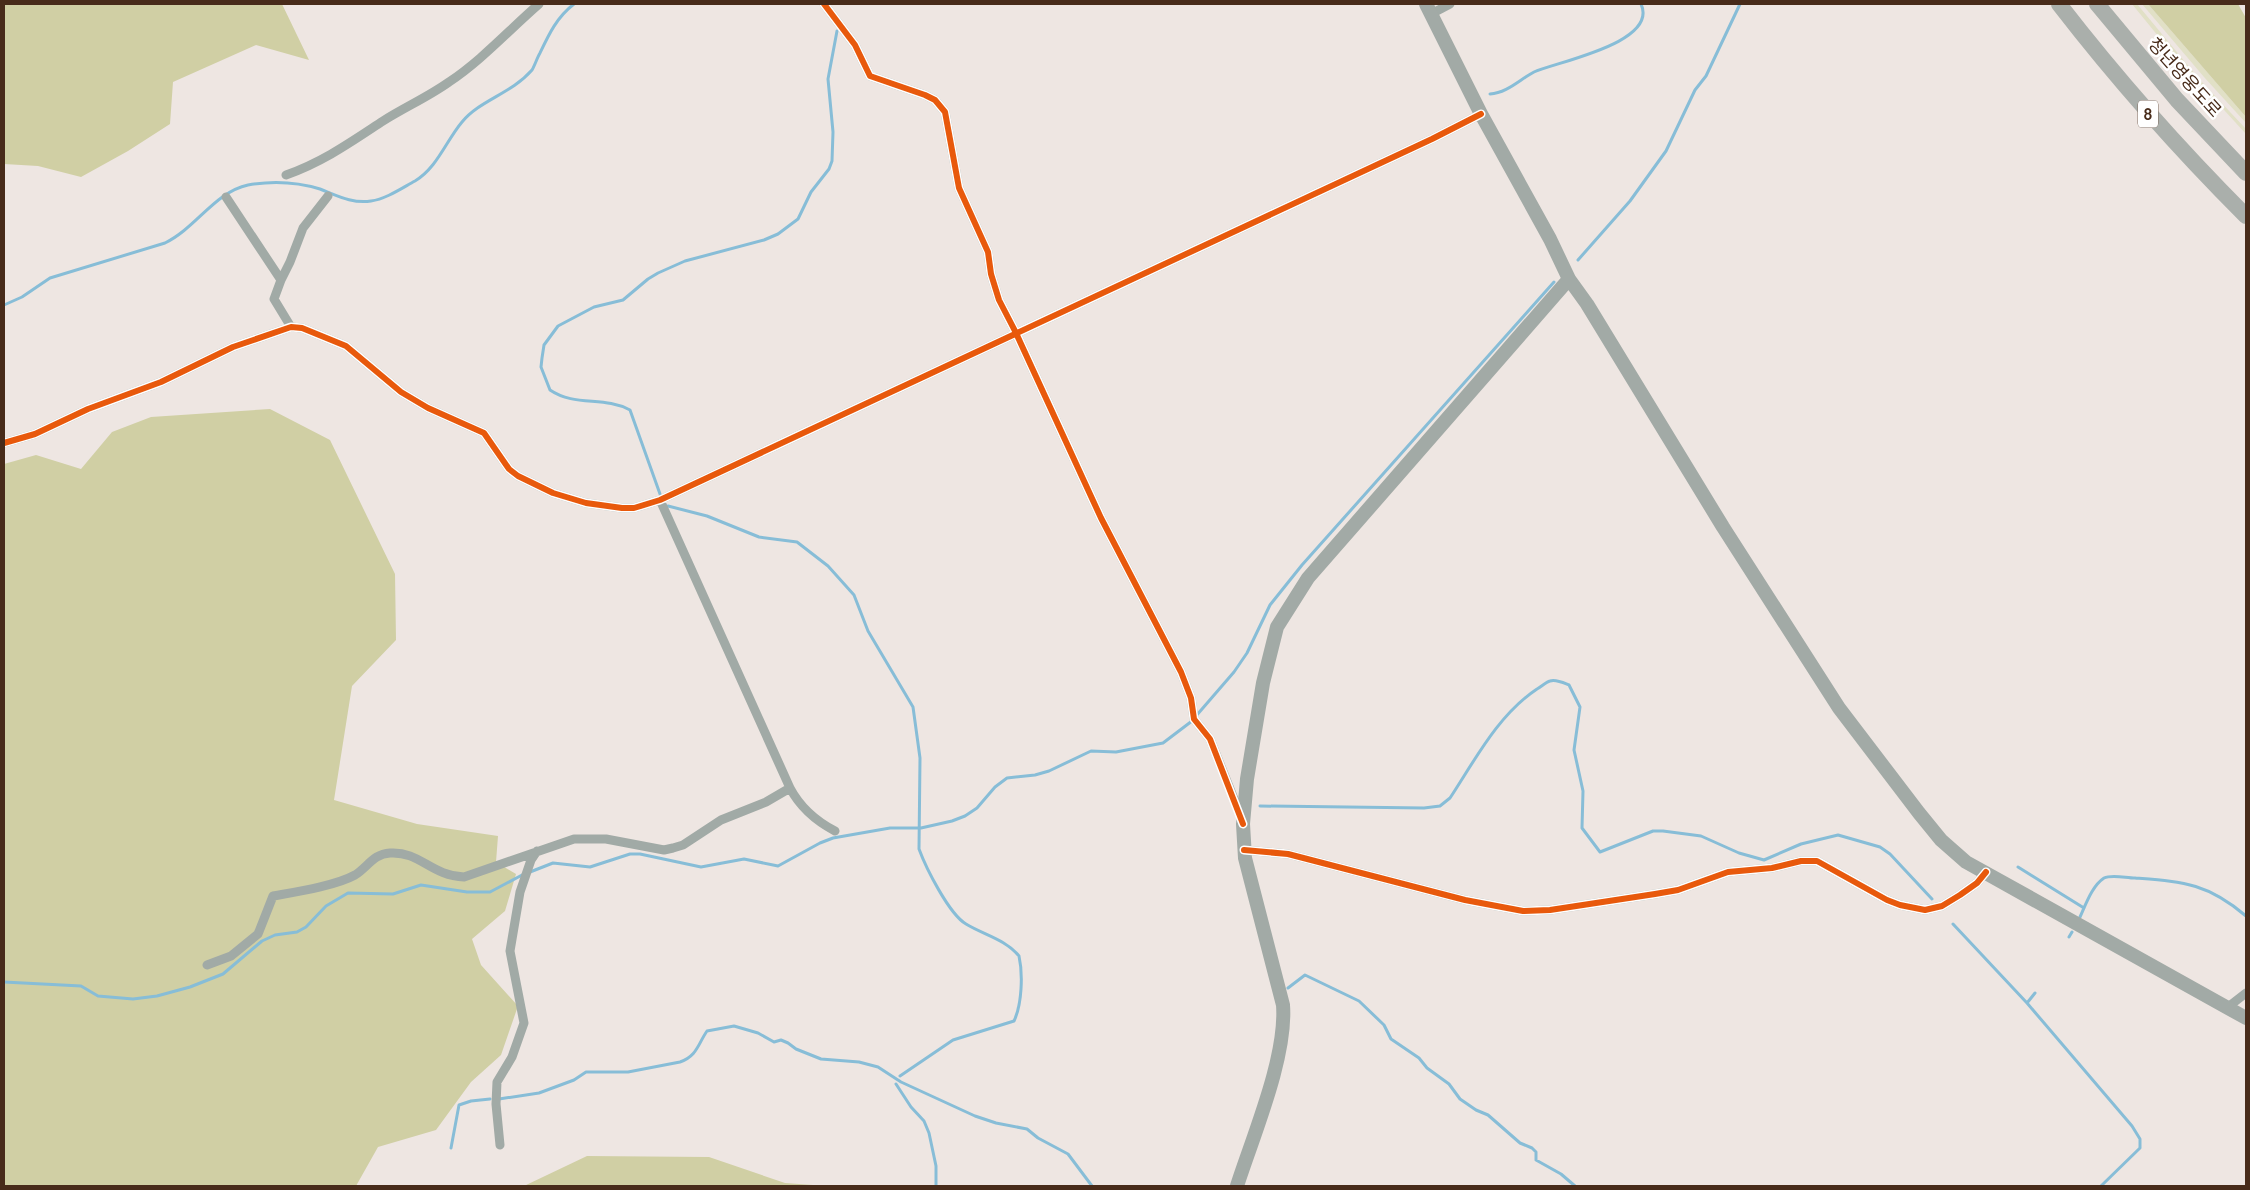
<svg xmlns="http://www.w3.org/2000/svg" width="2250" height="1190" font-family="Quicksand,'Noto Sans KR',sans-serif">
  <rect width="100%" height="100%" fill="#eee6e2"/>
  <path fill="#e1e0c6" d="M2132,4H2137L2200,80L2246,129V134L2172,53Z
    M2142,4H2148L2246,117V123L2204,77Z"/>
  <path fill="#d0cfa4" d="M4,4H282L309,60L256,45L173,82L170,124L128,151L81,177L38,166L4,164Z
    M2148,4H2238L2246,18V117Z
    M270,409L330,440L395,574L396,640L352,686L334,800L417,824L498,836L496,862L516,874L505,911L472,939L481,965L518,1006L501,1055L471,1082L436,1130L378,1147L356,1186H4V464L36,455L81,469L112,432L151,417Z
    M587,1156L709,1157L785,1183L827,1186H524Z"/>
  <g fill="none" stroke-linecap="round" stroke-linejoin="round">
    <path stroke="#87bdd7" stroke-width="3" d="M1490,94C1507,93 1519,80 1534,72C1556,62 1659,43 1641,4
      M1578,260L1630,201L1666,151L1695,90L1706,76L1740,4
      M4,305L22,297L50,278L165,243C196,228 215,192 248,185C271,181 297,182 320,189C336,195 352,204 371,201C386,199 402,188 415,181C437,168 446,141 462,122C480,100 511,94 532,70C535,65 537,58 540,53C549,34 557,17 574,4
      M660,494L630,410C604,396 575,407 550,390L541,367L542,358L544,345L558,326L594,307L623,300L648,279L658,273L685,261L764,240L778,234L798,219L811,192L829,169L832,161L833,132L828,79L837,31
      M668,506L707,516L759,537L797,542L828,566L854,595L868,631L913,707L920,758L919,849C926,868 949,914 966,924C984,935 1005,939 1019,956C1023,974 1022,1004 1014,1021L953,1040L900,1076
      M1196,716L1234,672L1247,653L1270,605L1302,565L1554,282
      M1260,806L1424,808L1440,806L1450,798C1475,760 1498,715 1537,689C1541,687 1546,682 1550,681C1556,679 1564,683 1569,685L1580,707L1574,750L1583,791L1582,828L1600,852L1653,831H1663L1701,836L1739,853L1764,860L1801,844L1838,835L1880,847L1890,854L1932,899
      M2018,867L2084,908
      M530,872L553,863L590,867L630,854H640L701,867L744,859L778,866L820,843L833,838L890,828H921L952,821L965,816L977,808L995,787L1007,778L1035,775L1049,771L1091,751L1116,752L1163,743L1192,721
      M2080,917C2086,904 2092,886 2104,878C2112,874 2126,878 2135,878C2184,882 2207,883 2246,916
      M1953,924L2027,1003
      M2069,937L2072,932
      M4,982L81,986L98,996L133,999L157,996L190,987L223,974L262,941L275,935L297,932L306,927L326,906L348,893L393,894L421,885L467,892H490L524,874
      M1288,988L1305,975L1359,1001L1384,1025L1391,1039L1419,1058L1427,1068L1449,1084L1460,1099L1476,1110L1488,1115L1520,1143L1532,1148L1536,1152V1160L1561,1174L1575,1186
      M2035,993L2027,1003L2132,1126L2140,1139V1148L2101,1186
      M896,1084L911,1107L924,1121L929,1133L936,1166V1186
      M499,1099L539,1093L574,1080L586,1072H628L680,1062C697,1056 698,1044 707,1031L734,1026L758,1033L774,1042L781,1040L788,1043L796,1049L821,1059L859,1062L878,1067L901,1082L975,1116L996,1123L1027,1129L1038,1138L1068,1154L1092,1186
      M451,1148L459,1105L471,1101L490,1099"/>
    <path stroke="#a1aaa6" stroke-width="9" d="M824,4L855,45L870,76L925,95L935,100L945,112L959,188L988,252L991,274L999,300L1016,333L1101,518L1181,672L1191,698L1194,719L1210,739L1242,819
      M1431,14L1450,4
      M286,175C323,162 351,142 383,121C405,107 428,97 449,82C482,60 509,30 539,4
      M226,197L281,280L274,299L291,327
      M281,280L290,262L303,228L328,196
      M4,443L35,434L88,409L161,382L233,347L291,327L302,328L346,346L401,392L428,408L484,433L509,469L518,476L553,493L586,503L622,508H634L660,500L1432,139L1481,114
      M660,500L790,788C800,807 816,821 835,831
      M1244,850L1288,854L1465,900L1523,911L1550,910L1655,894L1678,890L1728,872L1772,868L1801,861H1817L1887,900L1900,905L1925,910L1942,906L1960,895L1977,883L1986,872
      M207,965L231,956L258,934L273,896C295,892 335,886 355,875C368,867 373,854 390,853C420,851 431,876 464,877L574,839H606L664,850L673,848L683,845L721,820L766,802L790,788
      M2228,1007L2246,993
      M500,1145L496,1104L497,1082L512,1057L524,1023L510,951L520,892L531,860L537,851"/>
    <path stroke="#a2aaa6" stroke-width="14" d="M1426,4L1481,114L1550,239L1569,279L1587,304L1723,527L1839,708L1919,813L1941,840L1966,862L2246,1018
      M1237,1186C1253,1136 1287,1057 1283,1005L1245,858L1243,824L1247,779L1263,683L1277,627L1308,578L1569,279"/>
    <path stroke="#aaafab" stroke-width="16" d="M2059,4C2117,79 2179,149 2246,216
      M2097,4L2177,100L2246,173"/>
    <g stroke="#fff" stroke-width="9">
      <path id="cycleway" d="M824,4L855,45L870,76L925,95L935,100L945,112L959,188L988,252L991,274L999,300L1016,333L1101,518L1181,672L1191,698L1194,719L1210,739L1243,824
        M4,443L35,434L88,409L161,382L233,347L291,327L302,328L346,346L401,392L428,408L484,433L509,469L518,476L553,493L586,503L622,508H634L660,500L1432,139L1481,114
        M1244,850L1288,854L1465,900L1523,911L1550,910L1655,894L1678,890L1728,872L1772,868L1801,861H1817L1887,900L1900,905L1925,910L1942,906L1960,895L1977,883L1986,872"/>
    </g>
    <use href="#cycleway" stroke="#e8590c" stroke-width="6"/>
  </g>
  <g text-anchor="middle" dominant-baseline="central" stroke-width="5" stroke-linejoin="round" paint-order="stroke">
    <rect fill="#fff" stroke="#7f6b5f" stroke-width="1" x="2138" y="100.5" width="20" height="27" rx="4"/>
    <g font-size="16" font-weight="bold" fill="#482b1a">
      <text x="2148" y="114">8</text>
    </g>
    <g font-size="18" fill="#482b1a" stroke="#fff">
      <text transform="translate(2185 77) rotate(48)">청년영웅도로</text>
    </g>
  </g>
  <rect width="2250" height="1190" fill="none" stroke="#482b1a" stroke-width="10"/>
</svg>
